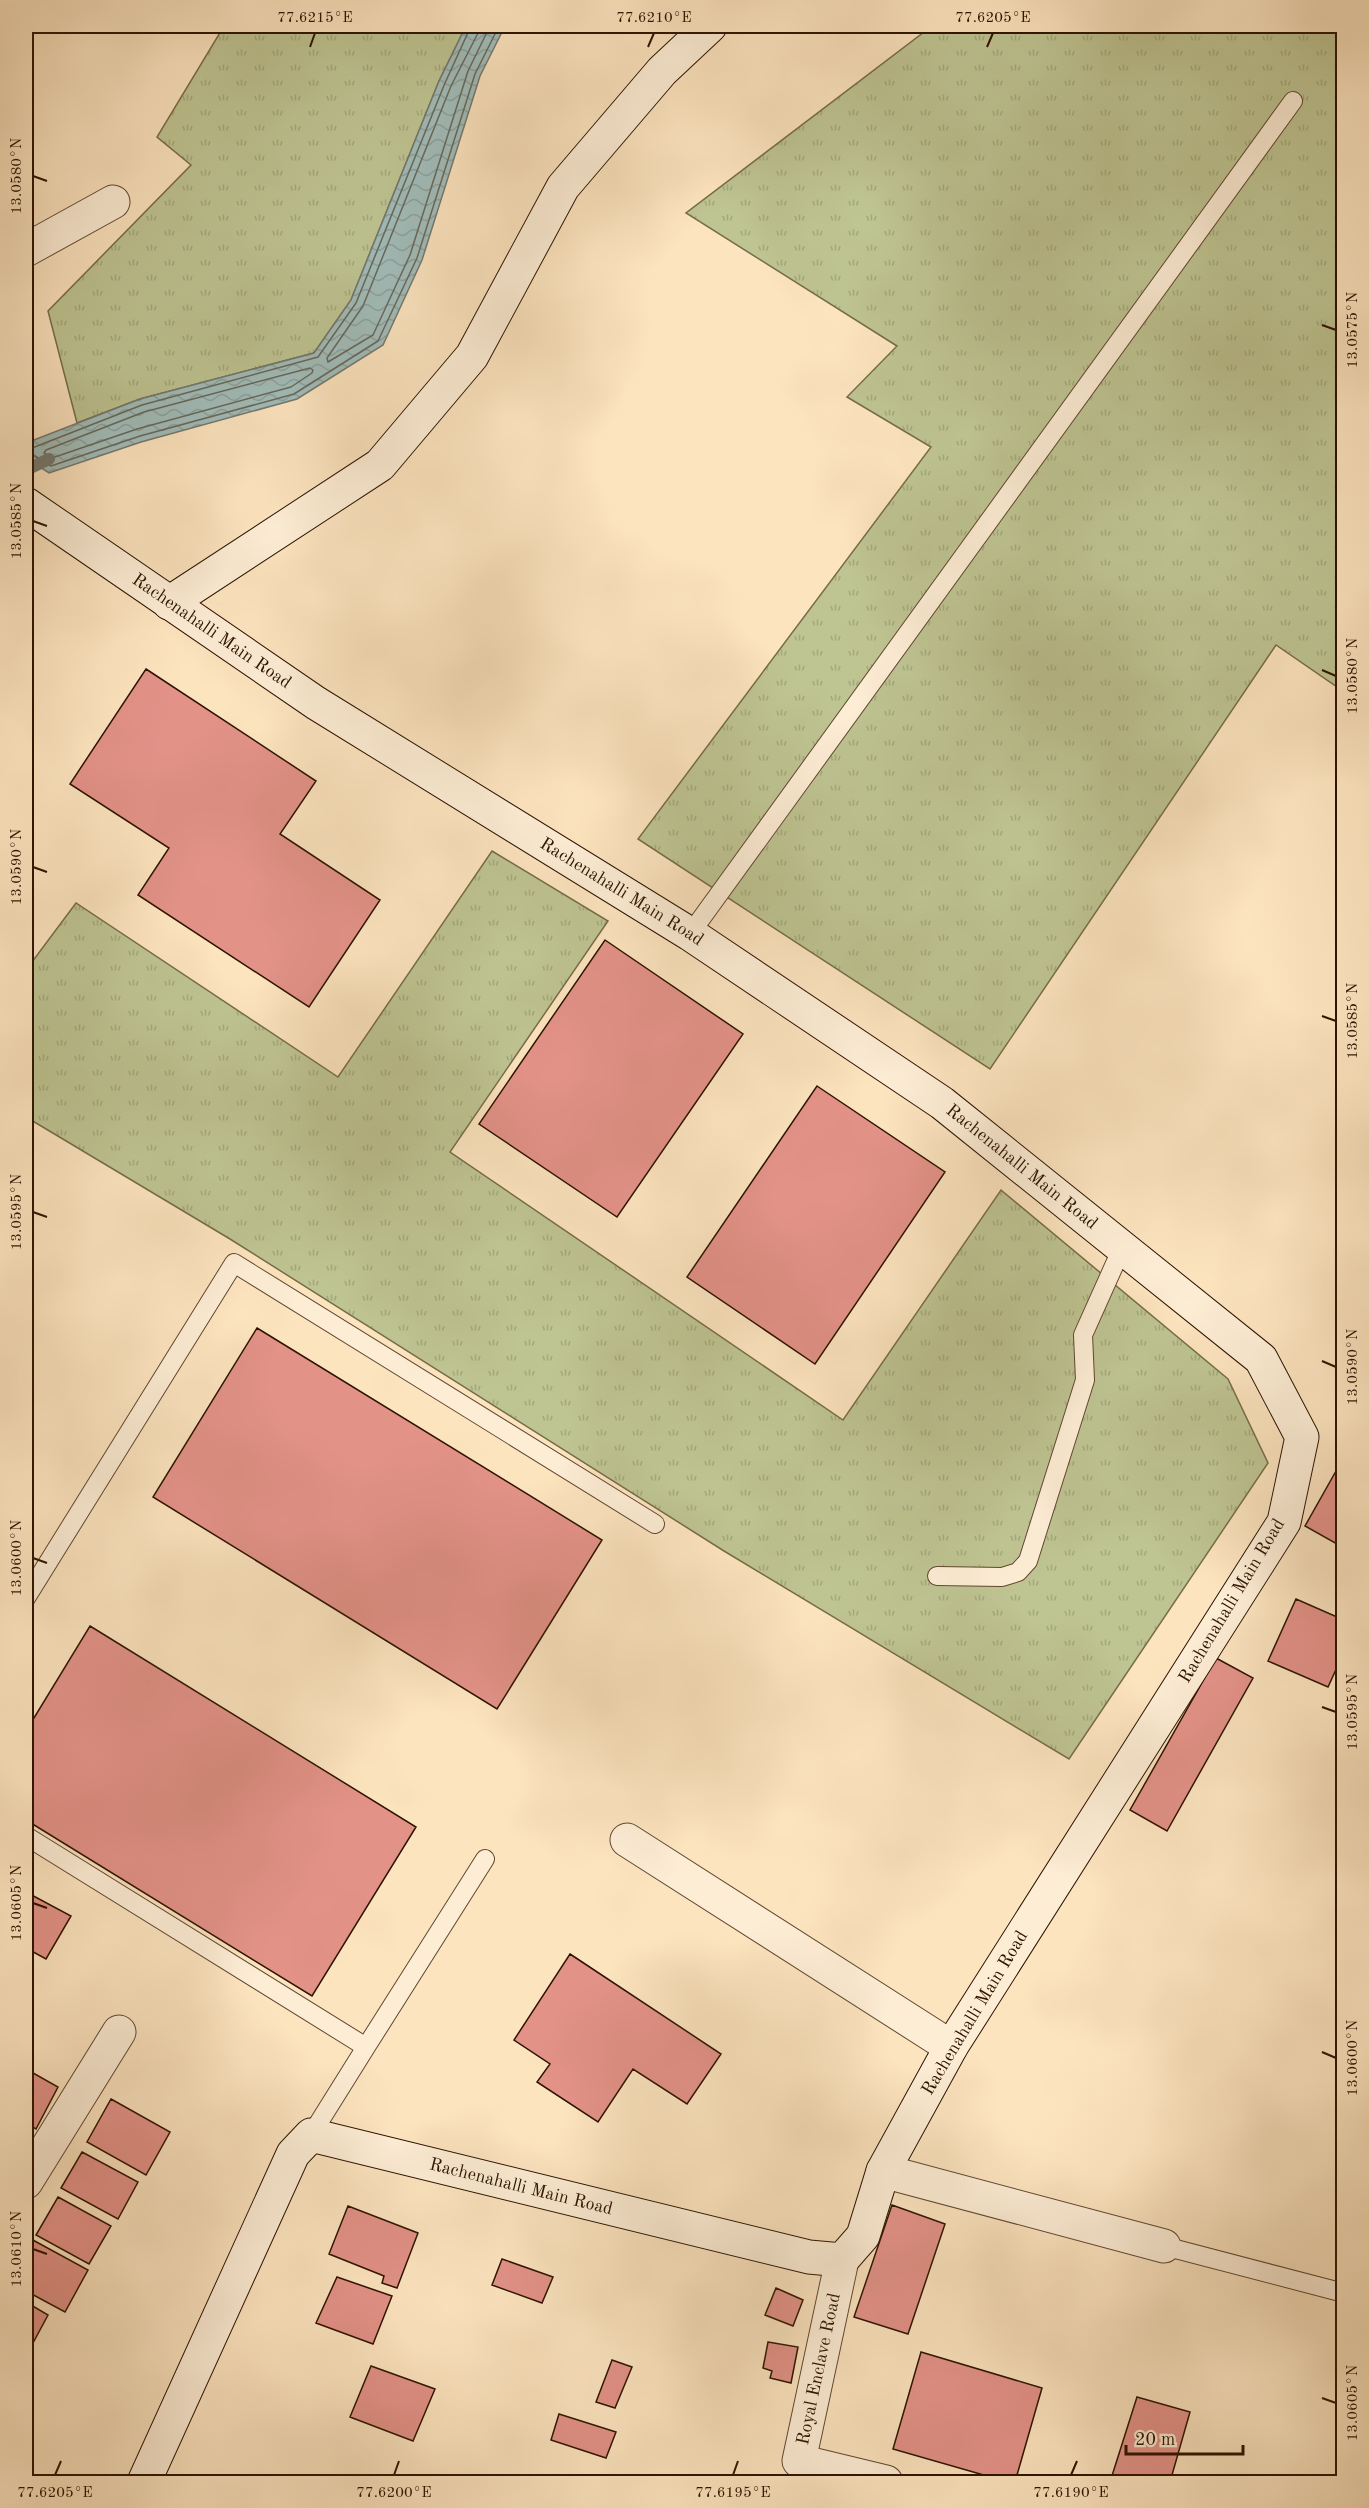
<svg xmlns="http://www.w3.org/2000/svg" width="1369" height="2508" font-family="'Old Standard TT',serif">
  <defs>
    <pattern id="grass-tufts" width="24" height="20" patternUnits="userSpaceOnUse" patternTransform="scale(1.5)"><rect width="24" height="20" fill="#bec492"/><path d="M3 7l-1-3M5 7V3M7 7l1-3M15 17l-1-3M17 17v-4M19 17l1-3" fill="none" stroke="#a4a87c"/></pattern>
    <pattern id="water-waves" width="16" height="10" patternUnits="userSpaceOnUse" patternTransform="scale(1.5)"><rect width="16" height="10" fill="#a1bdba"/><path d="M0 5q4-4 8 0t8 0" fill="none" stroke="#8ba29e"/></pattern>
  </defs>
  <rect width="100%" height="100%" fill="#fce4bf"/>
  <filter id="stains"><feTurbulence type="fractalNoise" baseFrequency=".00333" numOctaves="4"/><feColorMatrix values="0 0 0 0 .2 0 0 0 0 .09 0 0 0 0 .02 0 0 0 .5 -.17"/></filter>
  <radialGradient id="worn" r=".72"><stop offset=".6" stop-color="#630" stop-opacity="0"/><stop offset="1" stop-color="#630" stop-opacity=".3"/></radialGradient>
  <path fill="url(#grass-tufts)" stroke="#766c49" stroke-width="1.5" d="M224,26H466L439,81L351,300L314,353L140,399L77,423L48,311L191,165L157,137Z
    M932,26H1343V691L1276,645L990,1069L638,839L931,447L847,397L897,346L686,213Z
    M492,851L608,921L450,1152L843,1420L1001,1190L1228,1379L1268,1463L1069,1759L724,1551L230,1239L26,1117V970L76,903L338,1077Z"/>
  <path fill="url(#water-waves)" stroke="#737970" stroke-width="1.5" d="M466,26H505L480,76L422,260L383,345L297,399L141,442L49,473L26,458V443L140,399L314,353L351,300L439,81Z"/>
  <g fill="none" stroke-linecap="round" stroke-linejoin="round">
    <path stroke="#67685d" stroke-width="1.5" d="M479,26L478,33L451,86L363,306L327,358L328,362L373,335L410,255L468,71L490,26
      M310,368L313,370L312,373L291,387L137,429L52,458L44,453L46,450L144,412Z
      M26,448L27,450L142,405L318,357L356,303L445,83L471,26
      M26,453L27,451L51,466L140,436L294,394L378,341L417,258L475,74L499,26"/>
    <path stroke="#737970" stroke-width="12" d="M26,470L49,459"/>
  </g>
  <path fill="#e39288" stroke="#2d1300" stroke-width="1.5" d="M146,669L316,781L280,834L380,900L309,1007L138,895L169,848L70,784Z
    M605,940L743,1034L617,1217L479,1124Z
    M817,1086L945,1172L815,1364L687,1277Z
    M257,1328L602,1540L497,1709L153,1497Z
    M1340,1464L1344,1466V1548L1305,1526Z
    M1296,1599L1344,1620V1652L1328,1687L1268,1661Z
    M90,1626L416,1827L312,1996L26,1820V1731Z
    M1216,1658L1253,1678L1167,1831L1130,1810Z
    M26,1892L71,1916L46,1959L26,1948Z
    M570,1954L721,2054L687,2104L633,2069L598,2122L537,2082L550,2064L514,2040Z
    M26,2069L58,2087L36,2129L26,2123Z
    M111,2099L170,2132L146,2175L87,2142Z
    M82,2152L138,2182L118,2219L61,2188Z
    M58,2197L111,2226L89,2264L36,2235Z
    M892,2205L945,2224L908,2334L854,2317Z
    M348,2206L418,2233L397,2288L382,2283L384,2276L329,2254Z
    M31,2239L88,2270L65,2312L26,2291V2249Z
    M502,2259L553,2277L542,2303L492,2285Z
    M337,2277L392,2296L373,2344L316,2323Z
    M776,2288L803,2300L793,2326L765,2315Z
    M26,2302L48,2315L26,2356Z
    M768,2342L798,2347L791,2383L770,2378L772,2371L763,2368Z
    M921,2352L1042,2388L1015,2482H1008L893,2449Z
    M612,2360L632,2367L615,2408L596,2402Z
    M371,2366L435,2389L413,2441L350,2417Z
    M1137,2397L1190,2412L1170,2482H1110Z
    M559,2414L616,2432L606,2458L551,2440Z"/>
  <g fill="none" stroke-linecap="round" stroke-linejoin="round">
    <g stroke="#614730" stroke-width="20">
      <path id="lane" d="M690,934L1293,101
        M937,1576L1002,1577L1018,1572L1028,1561L1085,1380L1083,1335L1122,1248
        M26,1598L234,1263L655,1524
        M26,1836L366,2047L311,2135
        M366,2047L485,1859
        M1164,2246L1344,2293"/>
    </g>
    <g stroke="#614730" stroke-width="35">
      <path id="street" d="M26,250L113,202
        M627,1840L951,2047
        M883,2171L1164,2246
        M26,2182L119,2032
        M842,2260L799,2461L886,2482"/>
    </g>
    <g stroke="#2d1300" stroke-width="35">
      <g id="secondary">
        <path id="s1" d="M26,504L316,703L690,934L942,1103L1261,1359L1302,1437L1284,1522L951,2047L883,2171L863,2236L842,2260L809,2257L311,2135L293,2154L144,2482"/>
        <path d="M169,603L380,465L472,356L563,187L662,71L710,26"/>
      </g>
    </g>
    <use href="#lane" stroke="#fdedd5" stroke-width="18"/>
    <use href="#street" stroke="#fdedd5" stroke-width="33"/>
    <use href="#secondary" stroke="#fdedd5" stroke-width="33"/>
  </g>
  <path fill="none" stroke="#2d1300" stroke-width="2" d="M310,47L315,33M648,47L654,33M987,47L993,33M33,176L47,181M1322,325L1336,330M33,521L47,526M1322,670L1336,676M33,867L47,872M1322,1016L1336,1021M33,1212L47,1217M1322,1361L1336,1367M33,1558L47,1563M1322,1707L1336,1712M33,1903L47,1908M1322,2052L1336,2058M33,2249L47,2254M1322,2398L1336,2403M55,2475L61,2461M394,2475L399,2461M733,2475L738,2461M1071,2475L1077,2461"/>
  <g text-anchor="middle" dominant-baseline="central" stroke-width="4.5" stroke-linejoin="round" paint-order="stroke">
    <g font-size="18" fill="#2d1300" stroke="#fdedd5">
      <text stroke="none"><textPath href="#s1" startOffset="225">Rachenahalli Main Road</textPath></text>
      <text stroke="none"><textPath href="#s1" startOffset="711">Rachenahalli Main Road</textPath></text>
      <text stroke="none"><textPath href="#s1" startOffset="1197">Rachenahalli Main Road</textPath></text>
      <text transform="translate(1232 1601) rotate(-59)">Rachenahalli Main Road</text>
      <text transform="translate(975 2013) rotate(-59)">Rachenahalli Main Road</text>
      <text transform="translate(521 2187) rotate(14)">Rachenahalli Main Road</text>
      <text transform="translate(819 2369) rotate(-78)">Royal Enclave Road</text>
    </g>
  </g>
  <rect width="1369" height="2508" fill="none" stroke="#fce4bf" stroke-width="66"/>
  <path d="M1126 2445v9h117v-9" fill="none" stroke="#2d1300" stroke-width="3"/>
  <text x="1135" y="2445" font-size="18" fill="#2d1300" stroke="#fdedd5" stroke-width="4.5" paint-order="stroke">20 m</text>
  <rect x="33" y="33" width="1303" height="2442" fill="none" stroke="#2d1300" stroke-width="2"/>
  <g font-size="15" text-anchor="middle" fill="#2d1300">
    <text x="315" y="22">77.6215°E</text>
    <text x="654" y="22">77.6210°E</text>
    <text x="993" y="22">77.6205°E</text>
    <text transform="translate(16 176) rotate(-90)" y="5">13.0580°N</text>
    <text transform="translate(1352 330) rotate(-90)" y="5">13.0575°N</text>
    <text transform="translate(16 521) rotate(-90)" y="5">13.0585°N</text>
    <text transform="translate(1352 676) rotate(-90)" y="5">13.0580°N</text>
    <text transform="translate(16 867) rotate(-90)" y="5">13.0590°N</text>
    <text transform="translate(1352 1021) rotate(-90)" y="5">13.0585°N</text>
    <text transform="translate(16 1212) rotate(-90)" y="5">13.0595°N</text>
    <text transform="translate(1352 1367) rotate(-90)" y="5">13.0590°N</text>
    <text transform="translate(16 1558) rotate(-90)" y="5">13.0600°N</text>
    <text transform="translate(1352 1712) rotate(-90)" y="5">13.0595°N</text>
    <text transform="translate(16 1903) rotate(-90)" y="5">13.0605°N</text>
    <text transform="translate(1352 2058) rotate(-90)" y="5">13.0600°N</text>
    <text transform="translate(16 2249) rotate(-90)" y="5">13.0610°N</text>
    <text transform="translate(1352 2403) rotate(-90)" y="5">13.0605°N</text>
    <text x="55" y="2497">77.6205°E</text>
    <text x="394" y="2497">77.6200°E</text>
    <text x="733" y="2497">77.6195°E</text>
    <text x="1071" y="2497">77.6190°E</text>
  </g>
  <rect width="100%" height="100%" filter="url(#stains)"/>
  <rect width="100%" height="100%" fill="url(#worn)"/>
</svg>
